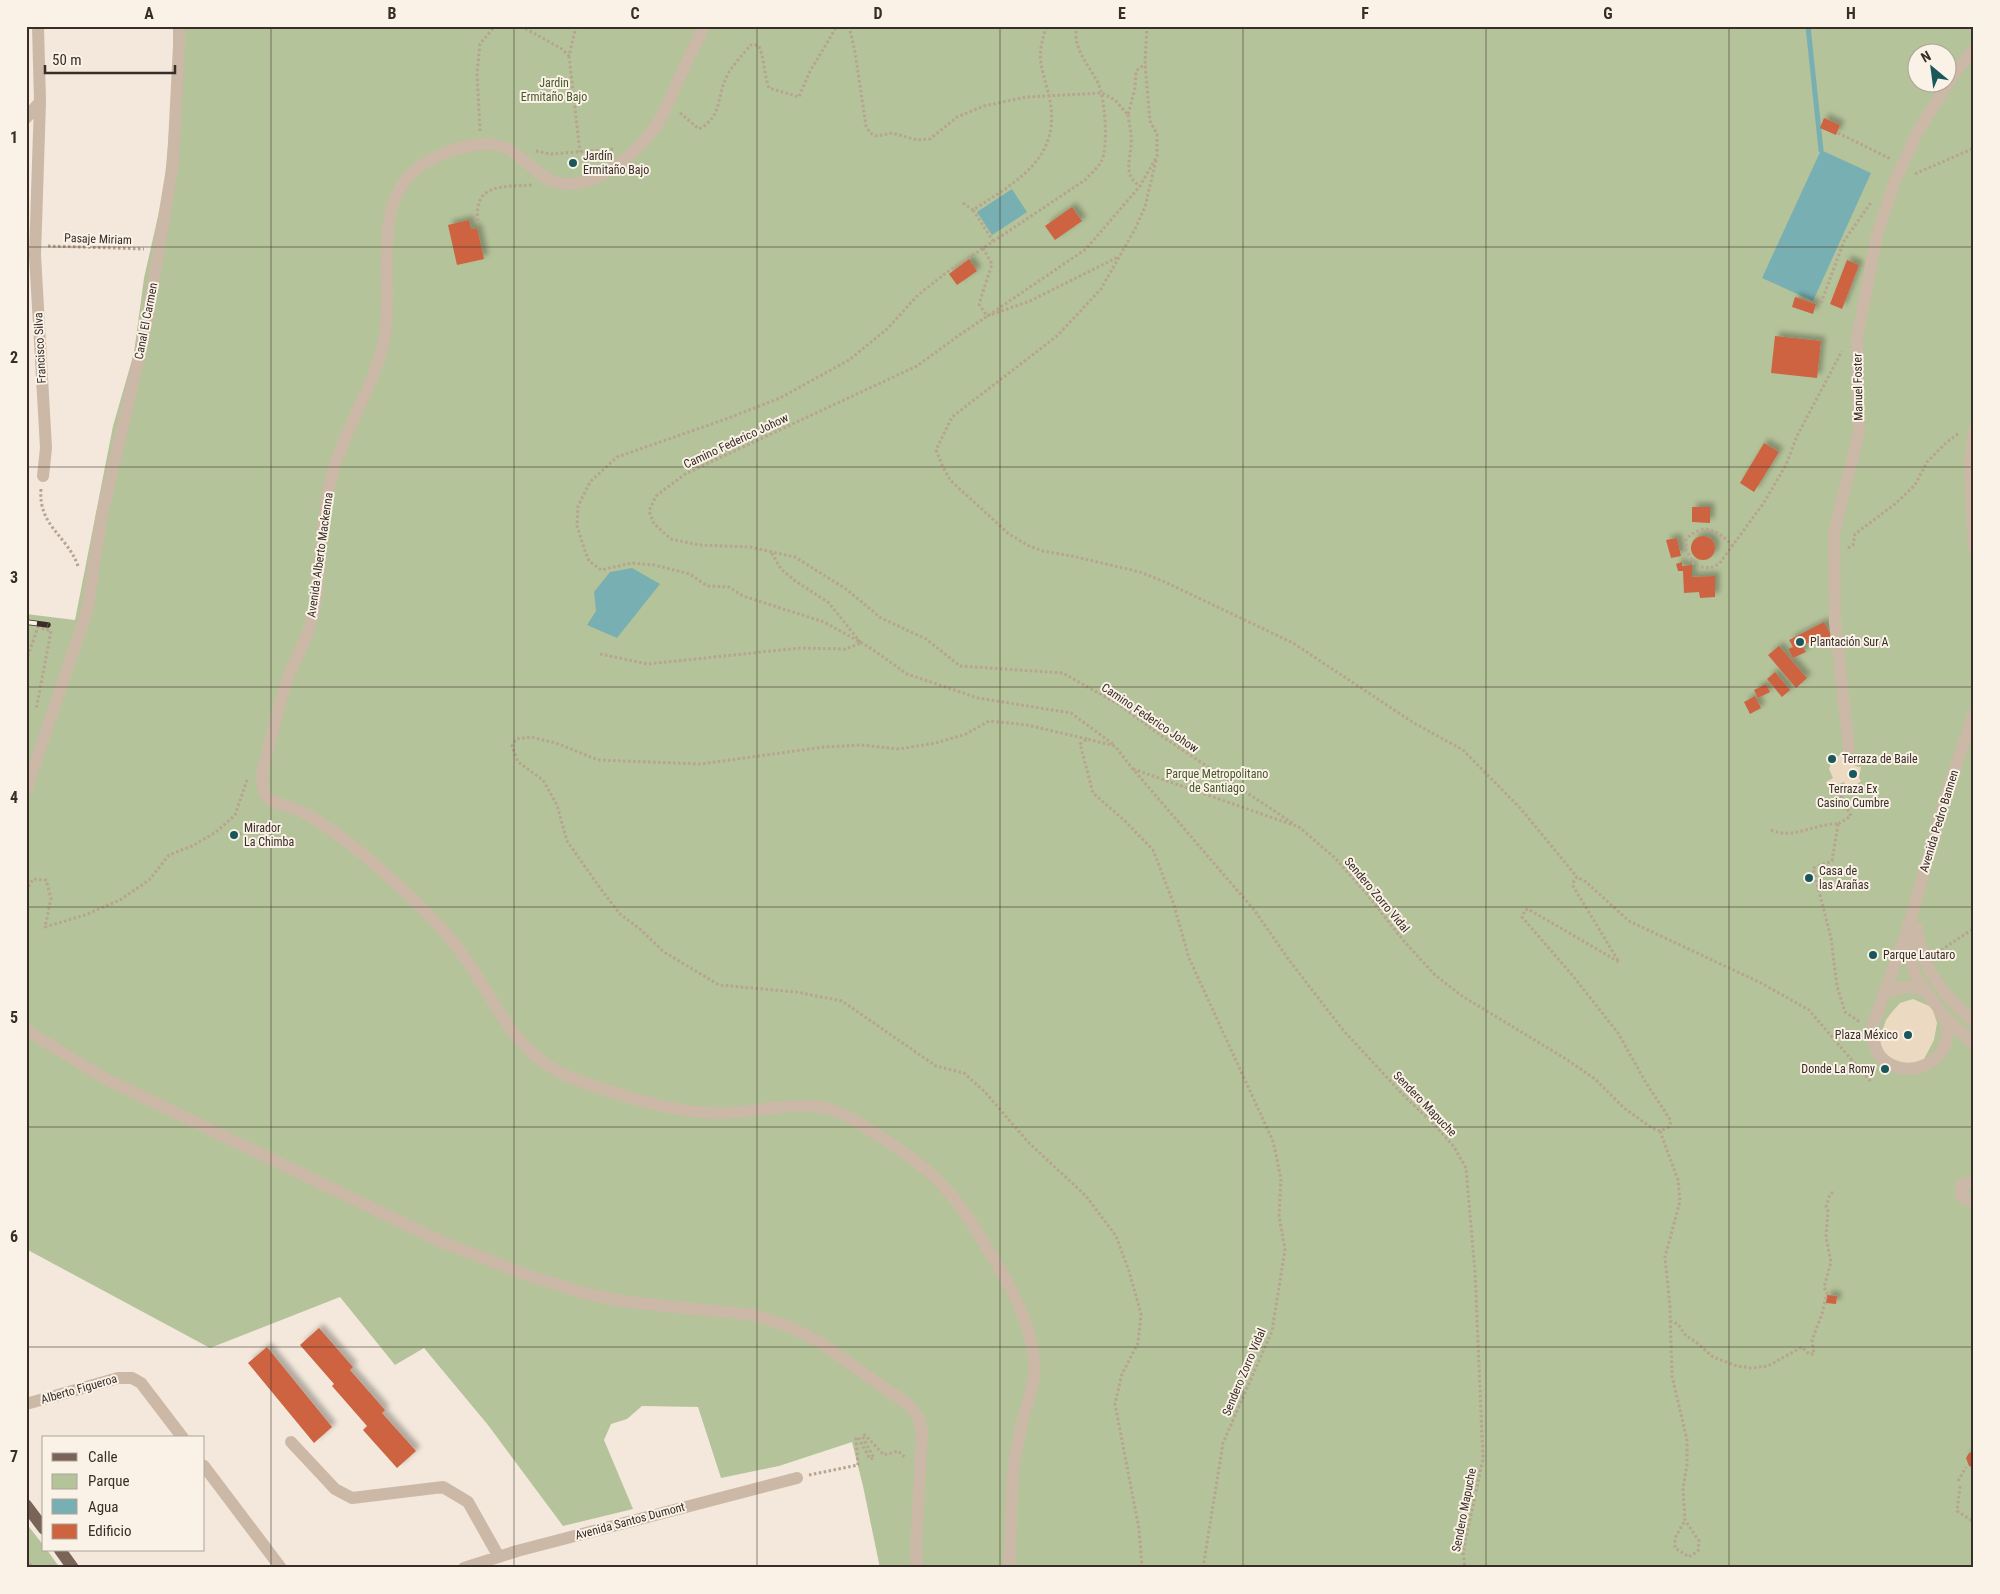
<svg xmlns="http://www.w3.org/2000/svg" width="2000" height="1594" font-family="'Roboto Condensed',sans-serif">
  <defs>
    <filter id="shadow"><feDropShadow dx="4.5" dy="-4.5" stdDeviation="2.5" flood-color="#0004"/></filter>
  </defs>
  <rect width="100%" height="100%" fill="#f3e8db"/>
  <path fill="#b5c39a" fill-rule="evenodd" d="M173,26H1974V1568H880L863,1486L852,1442L779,1466L721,1478L698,1407L642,1406L627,1419L611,1424L604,1440L633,1509L563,1526L488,1425L424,1348L395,1365L340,1297L210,1348L26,1249V614L75,620L113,426L134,353L144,278L164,190L173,87ZM1918,52H1948V82H1918Z
    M26,1523L44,1546V1550H47L60,1568H26Z"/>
  <path fill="#ecd9c1" d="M1846,746L1852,749L1850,754L1852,762L1855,766L1861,767L1859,778L1861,781L1853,787L1847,788L1844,782L1829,788L1826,782L1833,778L1829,769L1832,761L1843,752Z
    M1913,999L1929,1006L1933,1010L1937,1023L1934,1040L1924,1059L1908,1066L1886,1056L1881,1046L1880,1038L1886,1020L1892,1012L1900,1003Z"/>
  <path fill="#78afb2" d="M1821,150L1871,173L1813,301L1762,278Z
    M1012,189L1027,212L992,235L977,212Z
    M632,568L660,584L617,638L587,625L596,611L594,592L610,572Z"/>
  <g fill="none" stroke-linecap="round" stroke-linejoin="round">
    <path stroke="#78afb2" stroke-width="5" d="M1808,26L1821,150"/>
  </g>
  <path fill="#cd633f" filter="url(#shadow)" d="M1824,118L1840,125L1836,135L1820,128Z
    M1072,207L1082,221L1055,240L1045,226Z
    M469,220L471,229L477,228L484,259L457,265L448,225Z
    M969,259L977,271L957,285L949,274Z
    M1847,260L1859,265L1842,309L1830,304Z
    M1795,297L1816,304L1813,314L1792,307Z
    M1775,336L1821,341L1817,378L1771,373Z
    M1764,443L1779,452L1754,492L1740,483Z
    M1692,507H1710V523L1692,522Z
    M1691 548a12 12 0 1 1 24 0a12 12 0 1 1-24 0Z
    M1677,538L1681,556L1671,558L1666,540Z
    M1682,562V566L1692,565V577L1715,576V597L1700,598L1699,592L1684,593L1683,571H1678L1676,564Z
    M1824,622L1833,639L1821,644L1818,638L1802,646L1806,652L1793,658L1788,649L1793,647L1789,640Z
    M1779,646L1807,678L1796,688L1768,655Z
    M1775,672L1790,690L1782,697L1767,679Z
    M1766,684L1770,692L1758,698L1754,690Z
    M1755,696L1761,708L1750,714L1744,702Z
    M1827,1295L1837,1296L1836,1304L1826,1303Z
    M319,1328L353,1367L350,1370L385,1410L382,1413L416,1451L397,1468L363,1430L367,1426L332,1386L334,1384L300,1345Z
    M267,1347L332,1427L314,1443L248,1363Z
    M1974,1451V1468L1969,1466L1966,1458L1969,1453Z"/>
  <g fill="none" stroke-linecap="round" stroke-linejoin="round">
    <path stroke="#b8a290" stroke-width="3" stroke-dasharray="2.5 2.5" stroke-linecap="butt" d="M521,26L562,49L569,56L576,26
      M849,26L855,52L866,126L870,133L877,136L892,133L917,140L930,139L957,117L984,106L1026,97L1102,93L1115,100L1128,115L1135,88L1136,71L1145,64
      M1077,26C1072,49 1088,63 1098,83C1105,98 1109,147 1101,162C1097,169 1090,174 1085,180L946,273L918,295L887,329L849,360L780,398L726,419L617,457L590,482L578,506L577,526L585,551L589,561L601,570L632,563L654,565L690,574L707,586L729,587L743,596L824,622L869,647L907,674L978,698L1071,713L1113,744
      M1147,26L1145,64L1150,121L1157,134V156L1140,186L1086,249L958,336L917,366L685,474L656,496L649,511L654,524L671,539L699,545L750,547L795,557L846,589L881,618L926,639L960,666L1063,673L1118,704L1163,737L1294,824
      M569,56L580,152
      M680,113L699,129C723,116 716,97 727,76C730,68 745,52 751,45H758C764,53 764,76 769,88L799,97L809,73L837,26
      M1128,115C1129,124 1132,134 1131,143C1131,161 1122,174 1140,186
      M480,131L477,73L480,44L495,26
      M1838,133L1891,159
      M536,151L551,154L614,149
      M1156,160L1145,207L1135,229L1101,289L1057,336L952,417L936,450L943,467L950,480L1009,534L1029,546L1043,551L1072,556L1140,572L1165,582L1293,643L1414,723L1463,750L1521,809L1577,877
      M1915,174L1974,148
      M963,203L973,210C1017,181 1063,158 1049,96C1042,67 1035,57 1047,26
      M973,210L993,241
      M478,221C473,183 503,187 532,185
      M48,246L144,249
      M983,248L992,264L979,304L987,316L1030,301L1118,257
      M1821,303L1844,241L1872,201
      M41,489C38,526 67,535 78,566
      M1733,546C1718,531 1705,521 1686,539V550L1694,564L1701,567L1710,568L1719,564L1763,504L1786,465L1797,436L1842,351
      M1848,548L1853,545L1855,534L1895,504L1915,485L1927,462L1947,442L1959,433
      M600,654L648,664L800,648L845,649L861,643L829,603L794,580L781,569L771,552
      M26,661L38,627L51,631L36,710
      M1087,739L1027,725L989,721L966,734L936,743L899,749L861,745L824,747L701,764L598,760L556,743L531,737L516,739L512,746L518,762L543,780L557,805L567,841L600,888L620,914L640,929L664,952L719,985L796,992L842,1001L936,1066L964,1073L985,1092L1028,1142L1086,1196L1116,1236L1129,1271L1141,1314L1138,1343L1122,1374L1115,1404L1139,1529L1142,1568
      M1133,769L1299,827L1335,858L1367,894L1402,939L1435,975L1462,996L1566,1059L1595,1079L1624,1108L1652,1128L1660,1131L1669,1127L1671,1121L1645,1081L1618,1033L1573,976L1522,917L1525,910L1528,909L1619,962L1573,886L1574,880L1577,877L1586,882L1629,921L1761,983L1809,1010L1862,1072L1872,1066
      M1836,787L1851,816L1838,824
      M1838,824L1832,861L1813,868L1831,938L1837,986L1845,1012L1860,1022
      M1771,830C1794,840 1815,823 1838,824
      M234,835L254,830
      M26,891L33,879L46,880L51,898L45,927L85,915L120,900L149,880L169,855L192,846L216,832L235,815L247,780
      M1937,953L1974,928
      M1862,1072L1871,1082
      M1660,1131L1678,1180L1680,1201L1665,1257L1670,1307L1672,1376L1687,1440V1465L1683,1488L1685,1520L1699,1541L1698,1551L1689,1557L1675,1548V1538L1685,1520
      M1670,1321L1678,1324L1686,1336L1696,1342L1713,1357L1737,1366L1751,1368L1768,1366L1802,1347L1809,1354H1814L1812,1340L1822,1314L1827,1293L1824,1287L1831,1262L1826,1237L1828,1211L1826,1207L1830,1194L1835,1191
      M809,1475L858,1465L856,1438L858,1437L870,1459L874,1458L862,1436L865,1435L884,1455L898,1451L906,1458
      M1958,1481L1966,1467
      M1960,1486L1957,1511L1974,1522
      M26,1560L33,1568
      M1203,1568L1223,1443L1272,1331L1285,1250L1279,1216L1281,1179L1273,1141L1189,958L1173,902L1153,850L1125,821L1093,793L1080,744L1087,739L1115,746L1132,768L1255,911L1289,960L1343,1030L1406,1098L1434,1124L1454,1147L1466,1168L1475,1272L1483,1459L1463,1552L1465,1568"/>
    <path stroke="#ccb8a6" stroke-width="12" d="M38,26L40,102L35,255L46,448L43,476
      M704,26C697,42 689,57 682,72C672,92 666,114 652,131C631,158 586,198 549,179C534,172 523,157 508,149C480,136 434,153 413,172C372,209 393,287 385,334C377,382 348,422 334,468C319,519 323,569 312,619C307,641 294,660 287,680C277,709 271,740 263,769C262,780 261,791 269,799C277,805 294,807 304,813C326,825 347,841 366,857C398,884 430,913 456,946C493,992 504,1041 559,1072C568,1077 579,1080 588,1084C631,1099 679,1114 724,1113C757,1112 792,1102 825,1108C843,1112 860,1124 876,1134C901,1150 925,1166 945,1188C960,1204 971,1222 982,1240C1005,1277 1030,1316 1034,1361C1036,1383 1027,1402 1022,1423C1018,1439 1015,1456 1013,1473C1010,1504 1012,1536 1009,1568
      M26,118L40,102
      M1974,430L1970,464L1974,548
      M1849,748L1835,623L1834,532L1859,432L1857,338L1877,235L1894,183L1918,131L1953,75L1974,49
      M26,790L87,611L102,514L146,327L173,163L180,26
      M1917,928C1920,967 1945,997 1974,1022
      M1907,931C1909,945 1910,963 1916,976C1925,995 1946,1009 1947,1032C1948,1064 1905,1081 1882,1058C1875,1051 1873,1039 1871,1030L1907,931L1948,789L1974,713
      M1884,994C1899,987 1909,984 1925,991
      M1944,1016L1974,1044
      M26,1030L104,1078L442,1242L532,1277L588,1294L628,1302L754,1315L790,1327L821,1343L909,1405L918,1417L922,1431L916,1547L917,1568
      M1970,1201L1961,1196L1962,1185L1974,1181
      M26,1404L118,1378H132L141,1383L183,1438
      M291,1442L335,1489L352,1498L443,1487L468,1502L499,1557
      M204,1466L281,1568
      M464,1568L517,1551L797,1478"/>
    <path stroke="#7a6357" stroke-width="12" d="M26,1505L44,1529
      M60,1550L73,1568"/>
    <g stroke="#382d27" stroke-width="5.5">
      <path id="rail" d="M26,622L48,625"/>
    </g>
    <use href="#rail" stroke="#faf2e7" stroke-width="4" stroke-dasharray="11" stroke-linecap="butt"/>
  </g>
  <path fill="none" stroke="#382d27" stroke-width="1" stroke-opacity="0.55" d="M271,26V1568M514,26V1568M757,26V1568M1000,26V1568M1243,26V1568M1486,26V1568M1729,26V1568M26,247H1974M26,467H1974M26,687H1974M26,907H1974M26,1127H1974M26,1347H1974"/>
  <g fill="#1a575c" stroke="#faf2e7" stroke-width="2">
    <circle cx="573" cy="163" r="5"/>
    <circle cx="1800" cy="642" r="5"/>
    <circle cx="1832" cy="759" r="5"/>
    <circle cx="1853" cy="774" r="5"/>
    <circle cx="234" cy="835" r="5"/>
    <circle cx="1809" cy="878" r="5"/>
    <circle cx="1873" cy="955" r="5"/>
    <circle cx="1908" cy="1035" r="5"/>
    <circle cx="1885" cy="1069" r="5"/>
  </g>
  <g text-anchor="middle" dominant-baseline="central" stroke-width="4" stroke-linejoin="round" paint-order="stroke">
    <g font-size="12" fill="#46572a" stroke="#faf2e7">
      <text x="554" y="83">Jardin<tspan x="554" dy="14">Ermitaño Bajo</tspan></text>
      <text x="1217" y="774">Parque Metropolitano<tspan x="1217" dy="14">de Santiago</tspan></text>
    </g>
    <g font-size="12" fill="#382d27" stroke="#faf2e7" text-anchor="start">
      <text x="583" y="156">Jardín<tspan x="583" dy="14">Ermitaño Bajo</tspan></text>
      <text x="1810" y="642">Plantación Sur A</text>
      <text x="1842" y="759">Terraza de Baile</text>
      <text x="1853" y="789" text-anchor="middle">Terraza Ex<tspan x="1853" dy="14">Casino Cumbre</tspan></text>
      <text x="244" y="828">Mirador<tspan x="244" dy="14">La Chimba</tspan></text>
      <text x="1819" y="871">Casa de<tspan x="1819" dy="14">las Arañas</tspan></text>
      <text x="1883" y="955">Parque Lautaro</text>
      <text x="1898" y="1035" text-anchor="end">Plaza México</text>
      <text x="1875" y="1069" text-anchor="end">Donde La Romy</text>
    </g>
    <g font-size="12" fill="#382d27" stroke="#faf2e7">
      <text transform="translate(98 239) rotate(2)">Pasaje Miriam</text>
      <text transform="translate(146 321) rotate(-79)">Canal El Carmen</text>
      <text transform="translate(40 348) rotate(-93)">Francisco Silva</text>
      <text transform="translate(1858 387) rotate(-91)">Manuel Foster</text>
      <text transform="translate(736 441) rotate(-25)">Camino Federico Johow</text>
      <text transform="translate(320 555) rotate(-82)">Avenida Alberto Mackenna</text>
      <text transform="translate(1150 718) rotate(34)">Camino Federico Johow</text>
      <text transform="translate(1939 821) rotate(-73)">Avenida Pedro Bannen</text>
      <text transform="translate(1377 895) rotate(50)">Sendero Zorro Vidal</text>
      <text transform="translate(1425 1104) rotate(46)">Sendero Mapuche</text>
      <text transform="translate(1244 1372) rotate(-67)">Sendero Zorro Vidal</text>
      <text transform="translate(79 1389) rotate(-16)">Alberto Figueroa</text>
      <text transform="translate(1464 1510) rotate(-79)">Sendero Mapuche</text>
      <text transform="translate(630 1521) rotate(-15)">Avenida Santos Dumont</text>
    </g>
  </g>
  <rect width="2000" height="1594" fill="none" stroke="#faf2e7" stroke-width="55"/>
  <rect x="42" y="1436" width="162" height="115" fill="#faf2e7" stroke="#aca39a"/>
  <rect x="52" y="1453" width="25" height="8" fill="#7a6357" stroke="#aca39a"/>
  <text x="88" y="1462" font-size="15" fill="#382d27">Calle</text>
  <rect x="52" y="1474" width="25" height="15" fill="#b5c39a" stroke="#aca39a"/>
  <text x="88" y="1486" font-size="15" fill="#382d27">Parque</text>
  <rect x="52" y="1499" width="25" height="15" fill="#78afb2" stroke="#aca39a"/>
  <text x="88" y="1512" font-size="15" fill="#382d27">Agua</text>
  <rect x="52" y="1524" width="25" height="15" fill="#cd633f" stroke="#aca39a"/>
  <text x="88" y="1536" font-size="15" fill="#382d27">Edificio</text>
  <g transform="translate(1932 68) rotate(331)"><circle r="24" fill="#faf2e7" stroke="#aca39a"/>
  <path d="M0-4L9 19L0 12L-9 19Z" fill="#1a575c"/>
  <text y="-8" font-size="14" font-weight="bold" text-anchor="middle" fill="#382d27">N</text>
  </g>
  <path d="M45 65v8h130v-8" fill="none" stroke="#382d27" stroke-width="2.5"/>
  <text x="52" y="65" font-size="15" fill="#382d27" stroke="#faf2e7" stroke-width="4" paint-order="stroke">50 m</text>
  <rect x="28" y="28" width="1944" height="1538" fill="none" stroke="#382d27" stroke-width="2"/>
  <g font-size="16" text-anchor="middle" font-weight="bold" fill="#382d27">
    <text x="149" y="19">A</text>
    <text x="392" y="19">B</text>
    <text x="635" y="19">C</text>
    <text x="878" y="19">D</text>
    <text x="1122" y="19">E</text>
    <text x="1365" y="19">F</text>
    <text x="1608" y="19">G</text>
    <text x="1851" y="19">H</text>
    <text x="14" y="143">1</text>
    <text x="14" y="363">2</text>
    <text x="14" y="583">3</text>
    <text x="14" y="803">4</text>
    <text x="14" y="1023">5</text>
    <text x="14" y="1242">6</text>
    <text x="14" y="1462">7</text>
  </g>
</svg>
